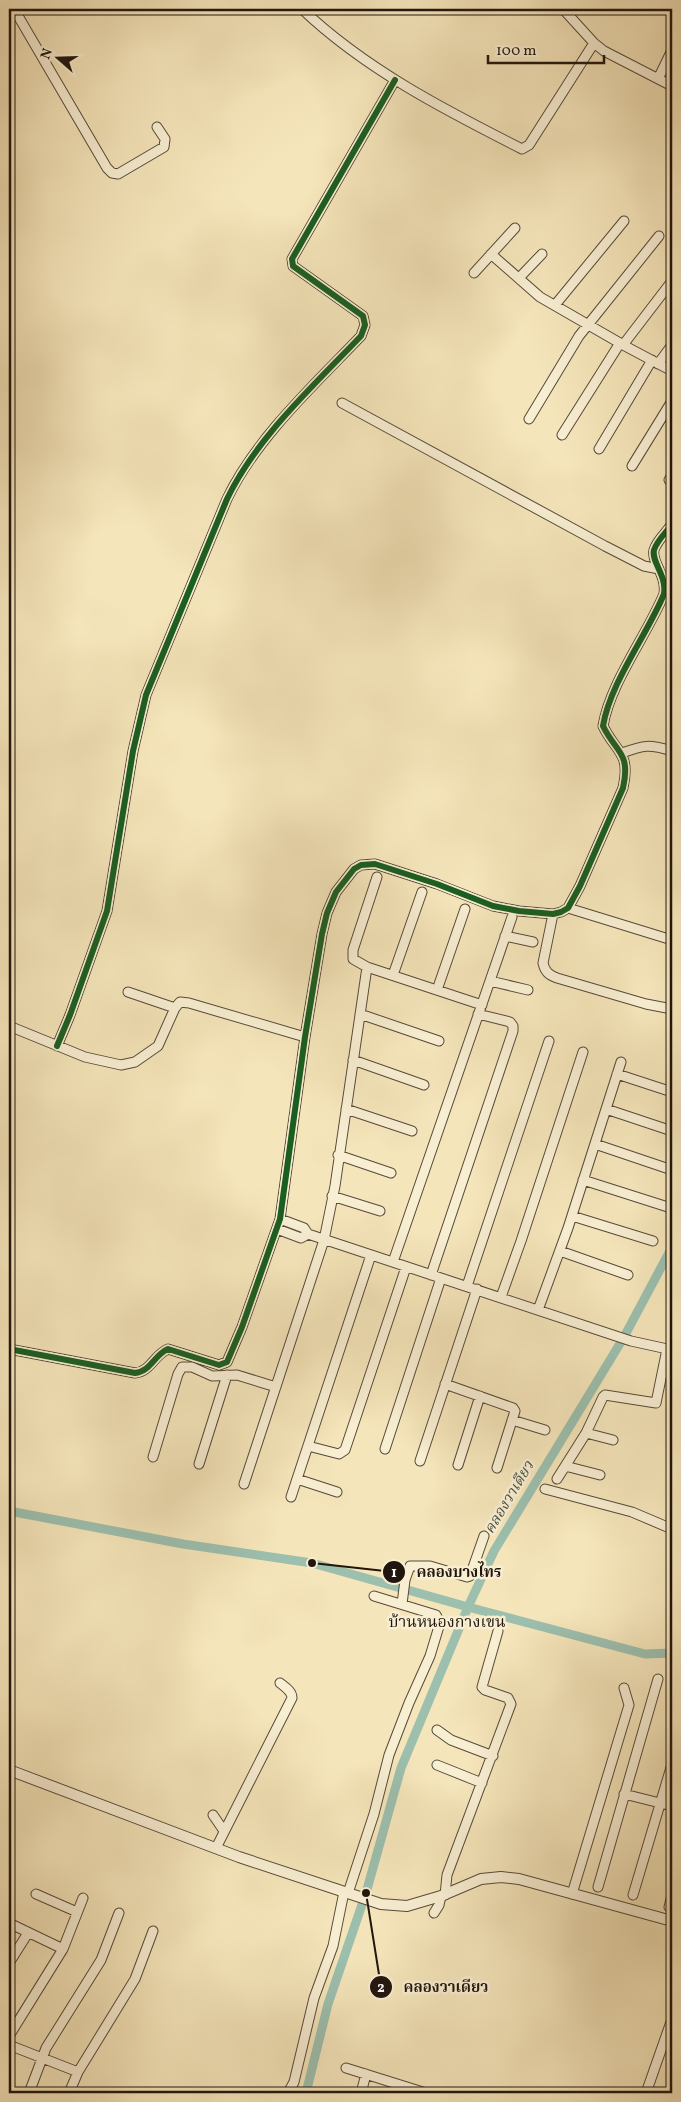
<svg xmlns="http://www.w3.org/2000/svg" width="681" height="2102" font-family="Vollkorn,'Noto Serif Thai',serif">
  <rect width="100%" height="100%" fill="#f5e5ba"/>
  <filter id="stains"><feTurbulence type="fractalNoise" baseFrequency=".004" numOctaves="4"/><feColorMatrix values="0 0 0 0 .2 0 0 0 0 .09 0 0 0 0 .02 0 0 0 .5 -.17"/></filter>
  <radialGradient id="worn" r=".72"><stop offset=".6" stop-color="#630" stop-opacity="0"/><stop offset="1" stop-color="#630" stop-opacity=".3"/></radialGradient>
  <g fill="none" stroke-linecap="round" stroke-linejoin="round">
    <path stroke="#9cbfae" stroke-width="9" d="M9,1511L183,1544L312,1563L468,1607L645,1654L672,1653
      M306,2093L328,2004L366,1893L401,1768L468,1607L494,1551L624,1337L672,1247"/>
    <g stroke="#564a39" stroke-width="11">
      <path id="minor" d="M14,9L107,168L112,173L118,174L164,147L165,139L157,127
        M302,9C365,69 445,110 522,149L529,145L594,43
        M563,9L594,43L604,51L672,86
        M658,79L672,50
        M491,254L540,297L625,346L672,371
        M474,273L515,228
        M519,278L542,254
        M555,305L624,221
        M623,345L672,281
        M658,364L672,345
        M342,403L605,546L644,566L659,569
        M529,419L579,336L659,236
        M562,435L620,343
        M599,449L652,360
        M632,466L672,401
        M669,480L672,475
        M622,753C644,745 649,744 672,751
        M377,877L353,950V959L367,967L482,1005
        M568,908L672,940
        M553,914L543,963C545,972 549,975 557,978L646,1004L672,1009
        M505,936L533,942
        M393,975L422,892
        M490,981L528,990
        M437,990L465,909
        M128,992L175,1008
        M360,1014L439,1041
        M9,1026L85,1057L121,1065L135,1062L158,1046L175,1008L180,1002L189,1003L305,1037
        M57,1046L70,1015L107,911L133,751L146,695L227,499C256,438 315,384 361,336L365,325L363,316L293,266L292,259L395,80
        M353,1060L424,1085
        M617,1074L672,1092
        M346,1109L412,1131
        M606,1109L672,1131
        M595,1144L672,1170
        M338,1155L391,1173
        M583,1180L671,1208
        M332,1196L380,1211
        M572,1216L653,1241
        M280,1219L304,1228L308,1234L631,1341L672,1350
        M277,1229L301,1238L308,1234
        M560,1251L628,1275
        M393,1262L512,917
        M431,1275L513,1031V1026L510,1022L478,1014
        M467,1286L549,1041
        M501,1297L521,1241L583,1052
        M538,1310L568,1228L621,1062
        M9,1349L135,1373C151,1371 154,1355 168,1349L219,1365L227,1362L242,1327L280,1219L305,1037L322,934L327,913L336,892L354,869L361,865L375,864L437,884L493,906L519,911L553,914L561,912L568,908L580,886L623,788C631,752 616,753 603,726C610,683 647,635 664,594C667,575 651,562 654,550C657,540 667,532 672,524
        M445,1384L513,1408L515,1411L497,1468
        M512,1420L545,1430
        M586,1433L613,1440
        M308,1446L339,1454L345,1450L406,1267
        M385,1449L441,1278
        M153,1457L178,1374L182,1367H192L212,1376L237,1375L276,1387
        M420,1461L477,1289
        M199,1464L227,1375
        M458,1465L480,1396
        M565,1466L600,1475
        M297,1479L337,1492
        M557,1479L586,1433L603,1397L605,1395L656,1403L667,1349
        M244,1484L324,1240L335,1186L367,967
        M545,1489L632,1512L672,1529
        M291,1497L371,1255
        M402,1604L405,1580L410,1566H430L467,1577L470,1576L484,1536
        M437,1730L451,1740L493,1756
        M437,1765L482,1783
        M624,1794L672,1806
        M213,1815L224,1831
        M216,1848L292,1698C292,1691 285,1687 280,1683
        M598,1887L658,1679
        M348,1893L374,1814L389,1755L409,1703L430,1656L440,1623L436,1615L374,1596
        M36,1894L77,1912
        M572,1894L629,1705L624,1688
        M445,1895L447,1875L511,1704L508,1698L485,1690L482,1687L498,1631
        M633,1895L672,1764
        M669,1907L672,1895
        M434,1913L439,1905L441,1896
        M11,1924L63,1949
        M9,1963L28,1933
        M9,2036L63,1949L83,1898
        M9,2045L78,2072
        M346,2068L426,2093
        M29,2093L46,2048L101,1960L119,1913
        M69,2093L78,2072L135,1979L153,1931
        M288,2093L294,2082L314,1998L333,1946L344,1892
        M361,2093L366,2074
        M646,2093L672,2019"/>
    </g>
    <g stroke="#564a39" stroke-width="12">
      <path id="tertiary" d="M9,1770L239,1857L381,1904L407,1906L441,1896L481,1879L501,1877L519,1879L672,1921"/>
    </g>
    <use href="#minor" stroke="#f8eed2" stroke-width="9"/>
    <use href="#tertiary" stroke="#f8eed2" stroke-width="10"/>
    <g stroke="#f8eed2" stroke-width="9">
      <path id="cycleway" d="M57,1046L70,1015L107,911L133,751L146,695L227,499C256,438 315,384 361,336L365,325L363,316L293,266L292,259L395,80
        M9,1349L135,1373C151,1371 154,1355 168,1349L219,1365L227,1362L242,1327L280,1219L305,1037L322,934L327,913L336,892L354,869L361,865L375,864L437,884L493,906L519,911L553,914L561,912L568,908L580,886L623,788C631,752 616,753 603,726C610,683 647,635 664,594C667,575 651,562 654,550C657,540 667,532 672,524"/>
    </g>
    <use href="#cycleway" stroke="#1b5e20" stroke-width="6"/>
  </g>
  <g text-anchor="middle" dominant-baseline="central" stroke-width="5" stroke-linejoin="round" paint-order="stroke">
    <g font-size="15" font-style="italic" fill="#4c5146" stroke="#f8eed2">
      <text transform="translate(510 1498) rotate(-59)">คลองวาเดียว</text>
    </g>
    <g font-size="16" fill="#21160e" stroke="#f8eed2">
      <text x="447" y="1623">บ้านหนองกางเขน</text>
    </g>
  </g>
  <path fill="none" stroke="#21160e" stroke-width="2" d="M312 1563L394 1572M366 1893L381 1987"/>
  <g fill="#21160e" stroke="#f8eed2" stroke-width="2">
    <circle cx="312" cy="1563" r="5"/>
    <circle cx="366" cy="1893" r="5"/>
    <circle cx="394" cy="1572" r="12"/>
    <circle cx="381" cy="1987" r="12"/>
  </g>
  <g font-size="15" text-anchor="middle" font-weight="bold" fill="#fff">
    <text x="394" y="1577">1</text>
    <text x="381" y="1992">2</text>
  </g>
  <g font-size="15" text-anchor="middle" font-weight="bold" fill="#21160e" stroke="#f8eed2" stroke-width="5" stroke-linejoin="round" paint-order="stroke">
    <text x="459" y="1577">คลองบางไทร</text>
    <text x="446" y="1992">คลองวาเดียว</text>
  </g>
  <rect width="681" height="2102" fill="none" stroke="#f5e5ba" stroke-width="30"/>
  <rect x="10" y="10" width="661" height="2082" fill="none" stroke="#21160e" stroke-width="2.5"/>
  <rect x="15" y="15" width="651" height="2072" fill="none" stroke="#21160e"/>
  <g transform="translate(58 58) rotate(290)" stroke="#f8eed2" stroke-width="4" paint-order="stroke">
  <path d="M0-4L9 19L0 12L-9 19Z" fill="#21160e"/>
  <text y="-8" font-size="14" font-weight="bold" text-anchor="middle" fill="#21160e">N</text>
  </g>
  <path d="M488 55v8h116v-8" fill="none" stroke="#21160e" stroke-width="2.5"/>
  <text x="496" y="55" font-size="15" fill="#21160e" stroke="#f8eed2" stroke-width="4" paint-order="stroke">100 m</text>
  <rect width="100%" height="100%" filter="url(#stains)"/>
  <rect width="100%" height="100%" fill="url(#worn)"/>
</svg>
